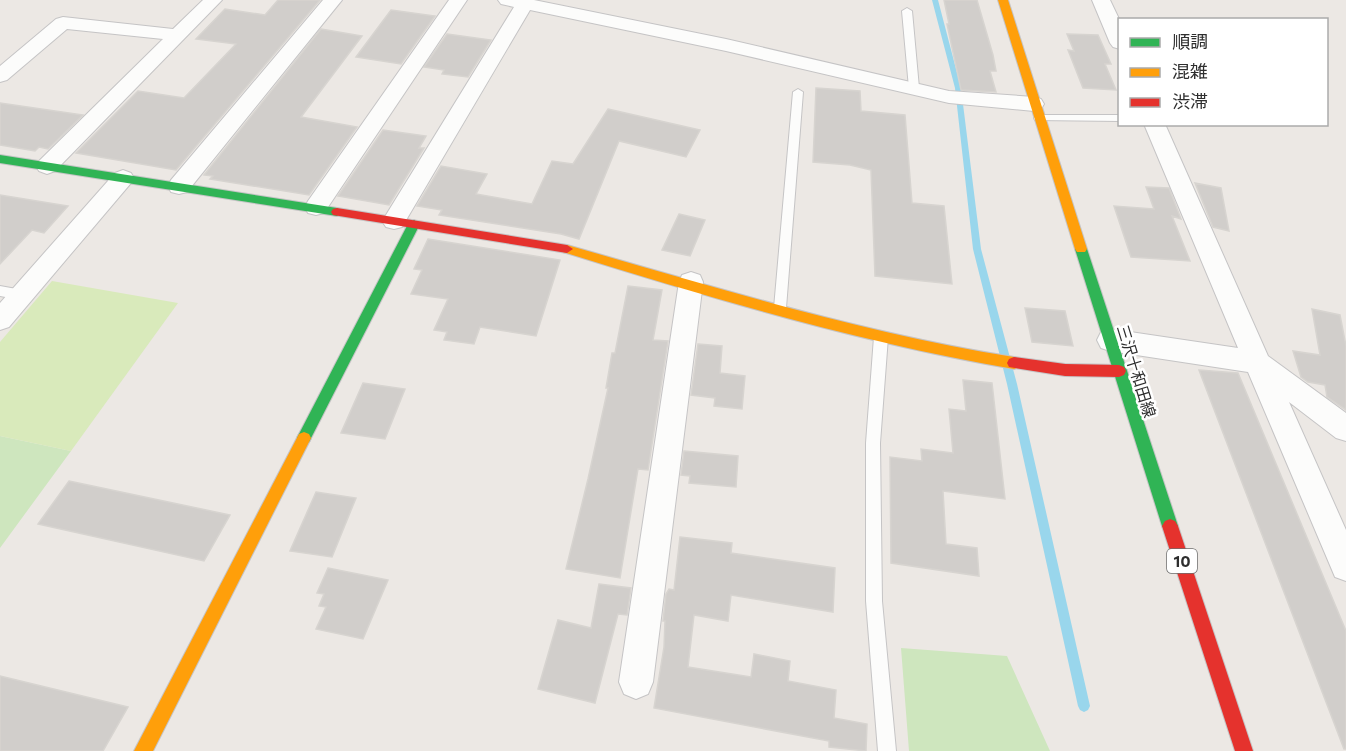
<svg xmlns="http://www.w3.org/2000/svg" width="1346" height="751" font-family="Commissioner,'Noto Sans JP',sans-serif">
  <rect width="100%" height="100%" fill="#ece8e4"/>
  <path fill="#cee6be" d="M0,436L71,451L0,548Z
    M901,648L1007,656L1050,751H909Z"/>
  <path fill="#d9eabb" d="M52,281L178,303L71,451L0,436V342Z"/>
  <g fill="none" stroke-linecap="round" stroke-linejoin="round">
    <path fill="#99d6ec" fill-rule="evenodd" d="M932,0H938L961,88L981,249L1017,384L1090,706L1088,710L1084,712L1080,710L1078,706L1007,384L973,249L955,88Z"/>
  </g>
  <path fill="#d1cecb" stroke="#d7d4d0" stroke-width="1.5" d="M278,0H320L176,170L76,153L138,91L184,98L236,44L196,39L225,9L265,15Z
    M944,0H977L993,55L996,71H990L996,92L961,90L947,24H949Z
    M391,10L435,16L401,64L356,57Z
    M321,29L362,36L301,117L357,127L309,195L210,179L213,176L204,175Z
    M447,34L491,40L468,77L442,74L444,70L424,67Z
    M1067,34L1098,35L1111,64H1105L1116,90L1083,88L1068,50L1074,51Z
    M816,88L860,91L861,111L905,115L912,203L944,206L952,284L875,276L871,170L850,165L813,162Z
    M0,103L83,115L48,149L39,147L35,151L0,145Z
    M608,109L700,130L686,157L619,141L579,239L561,234L439,215L442,210L417,206L441,166L487,174L476,194L532,204L552,161L573,164Z
    M383,130L426,136L419,148H424L389,205L338,196Z
    M1195,183L1221,188L1229,231L1213,227Z
    M1146,187L1169,188L1181,219L1172,216L1190,261L1131,257L1114,206L1154,209Z
    M0,195L68,206L44,233L32,230L0,264Z
    M679,214L705,220L690,256L662,250Z
    M428,239L560,260L536,336L480,327L474,344L444,340L447,332L434,330L448,299L411,294L422,270L414,269Z
    M628,286L662,290L653,340L668,341L648,470L638,469L620,578L566,569L588,479L608,388H606L612,353H615Z
    M1025,308L1065,311L1073,346L1032,342Z
    M1312,309L1340,315L1346,346V410L1327,397L1325,385L1308,382L1301,377L1293,351L1320,355Z
    M698,344L722,346L720,373L745,376L742,409L714,406L715,398L691,395Z
    M1199,370L1238,373L1346,631V749H1344Z
    M963,380L992,383L1005,499L943,491L946,544L977,548L979,576L891,563L890,457L922,461L921,449L953,453L949,409L966,411Z
    M363,383L405,389L385,439L341,433Z
    M684,451L738,456L736,487L689,483L690,476L681,475Z
    M69,481L230,515L204,561L38,524Z
    M316,492L356,498L332,557L290,551Z
    M680,537L732,543L731,553L835,568L833,612L731,595L728,621L694,615L688,667L751,677L754,654L790,661L788,681L836,690L834,718L867,724L866,751L829,747V741L654,708L664,647L665,621H663L666,594L669,589L674,590Z
    M328,568L388,580L363,639L316,629L326,607L319,606L324,594L317,593Z
    M599,584L631,588L627,615L618,614L595,703L538,689L558,620L591,628Z
    M0,676L128,707L103,751H0Z"/>
  <g fill="none" stroke-linecap="round" stroke-linejoin="round">
    <g stroke="#c5c4c5" stroke-width="2">
      <path id="lane" d="M907,8L912,11L919,88L914,91L909,88L902,11Z
        M798,89L803,92L786,308L780,313L774,308L793,92Z
        M1039,115H1120V121L1035,120L1034,118Z
        M0,286L22,290L28,295L22,300L0,296Z
        M881,332L886,333L888,337L880,443L882,601L896,751H878L866,601V443L874,337L876,333Z"/>
    </g>
    <g stroke="#c5c4c5" stroke-width="2">
      <path id="street" d="M203,0H222L55,171L47,174L39,171L36,166L39,161L163,39L67,29L7,80L0,82V66L56,19L63,17L173,29Z
        M323,0H342L187,192L179,194L171,192L168,186L171,180Z
        M449,0H467L324,213L316,215L308,213L305,207L308,201Z
        M498,0H534L726,39L949,91L1034,97L1041,99L1044,104L1041,109L1034,111L949,103L726,51L530,10L402,227L394,229L386,227L382,221L386,215L514,7L501,4Z
        M1092,0H1110L1120,21V49L1113,47L1110,43Z
        M1144,124H1165L1268,356L1346,413V441L1336,438L1289,402L1346,530V581L1335,577L1248,372L1110,351L1101,348L1097,340L1101,332L1110,329L1238,348Z
        M123,170L131,173L134,178L131,183L9,327L0,330V303L115,173Z
        M691,272L700,275L703,282L653,682L648,694L636,699L624,694L619,682L679,282L682,275Z"/>
    </g>
    <g stroke="#c5c4c5" stroke-width="2">
      <path id="fast" d="M0,155L337,208L343,212L337,216L0,163Z
        M414,220L420,224L309,442L304,444L299,442L297,438L299,434L408,224Z
        M1081,245L1087,249L1178,526L1175,531L1170,533L1165,531L1162,526L1075,249Z"/>
    </g>
    <g stroke="#c5c4c5" stroke-width="2">
      <path id="slow" d="M998,0H1008L1087,249L1085,252H1077L1075,249Z
        M567,245C715,287 862,333 1014,357L1019,359L1021,363L1019,367L1014,369C861,343 711,298 563,252L561,249Z
        M304,432L309,434L311,438L309,442L153,751H134L299,434Z"/>
    </g>
    <g stroke="#c5c4c5" stroke-width="2">
      <path id="jam" d="M337,208L567,245L573,249L567,253L333,215L331,212L333,209Z
        M1014,357L1065,364L1119,365L1124,367L1126,371L1124,375L1119,377L1065,376L1009,367L1007,363L1009,359Z
        M1170,519L1175,521L1178,526L1253,751H1235L1162,526L1165,521Z"/>
    </g>
    <use href="#lane" fill="#fcfcfb" fill-rule="evenodd"/>
    <use href="#street" fill="#fcfcfb" fill-rule="evenodd"/>
    <use href="#fast" fill="#30b455" fill-rule="evenodd"/>
    <use href="#slow" fill="#ff9f0a" fill-rule="evenodd"/>
    <use href="#jam" fill="#e5322d" fill-rule="evenodd"/>
  </g>
  <g text-anchor="middle" dominant-baseline="central" stroke-width="5" stroke-linejoin="round" paint-order="stroke">
    <rect fill="#fff" stroke="#6d6d6d" stroke-width="1.5" x="1167" y="549" width="30" height="24" rx="4.5"/>
    <g font-size="15" font-weight="bold" fill="#2e2e2e">
      <text x="1182" y="561">10</text>
    </g>
    <g font-size="16" fill="#2e2e2e" stroke="#fff">
      <text transform="translate(1137 371) rotate(73)">三沢十和田線</text>
    </g>
  </g>
  <rect x="1118" y="18" width="210" height="108" fill="#ffffff" stroke="#ababab" stroke-width="1.5"/>
  <rect x="1130" y="38" width="30" height="9" fill="#30b455" stroke="#ababab" stroke-width="1.5"/>
  <text x="1172" y="48" font-size="18" fill="#2e2e2e">順調</text>
  <rect x="1130" y="68" width="30" height="9" fill="#ff9f0a" stroke="#ababab" stroke-width="1.5"/>
  <text x="1172" y="78" font-size="18" fill="#2e2e2e">混雑</text>
  <rect x="1130" y="98" width="30" height="9" fill="#e5322d" stroke="#ababab" stroke-width="1.5"/>
  <text x="1172" y="108" font-size="18" fill="#2e2e2e">渋滞</text>
</svg>
